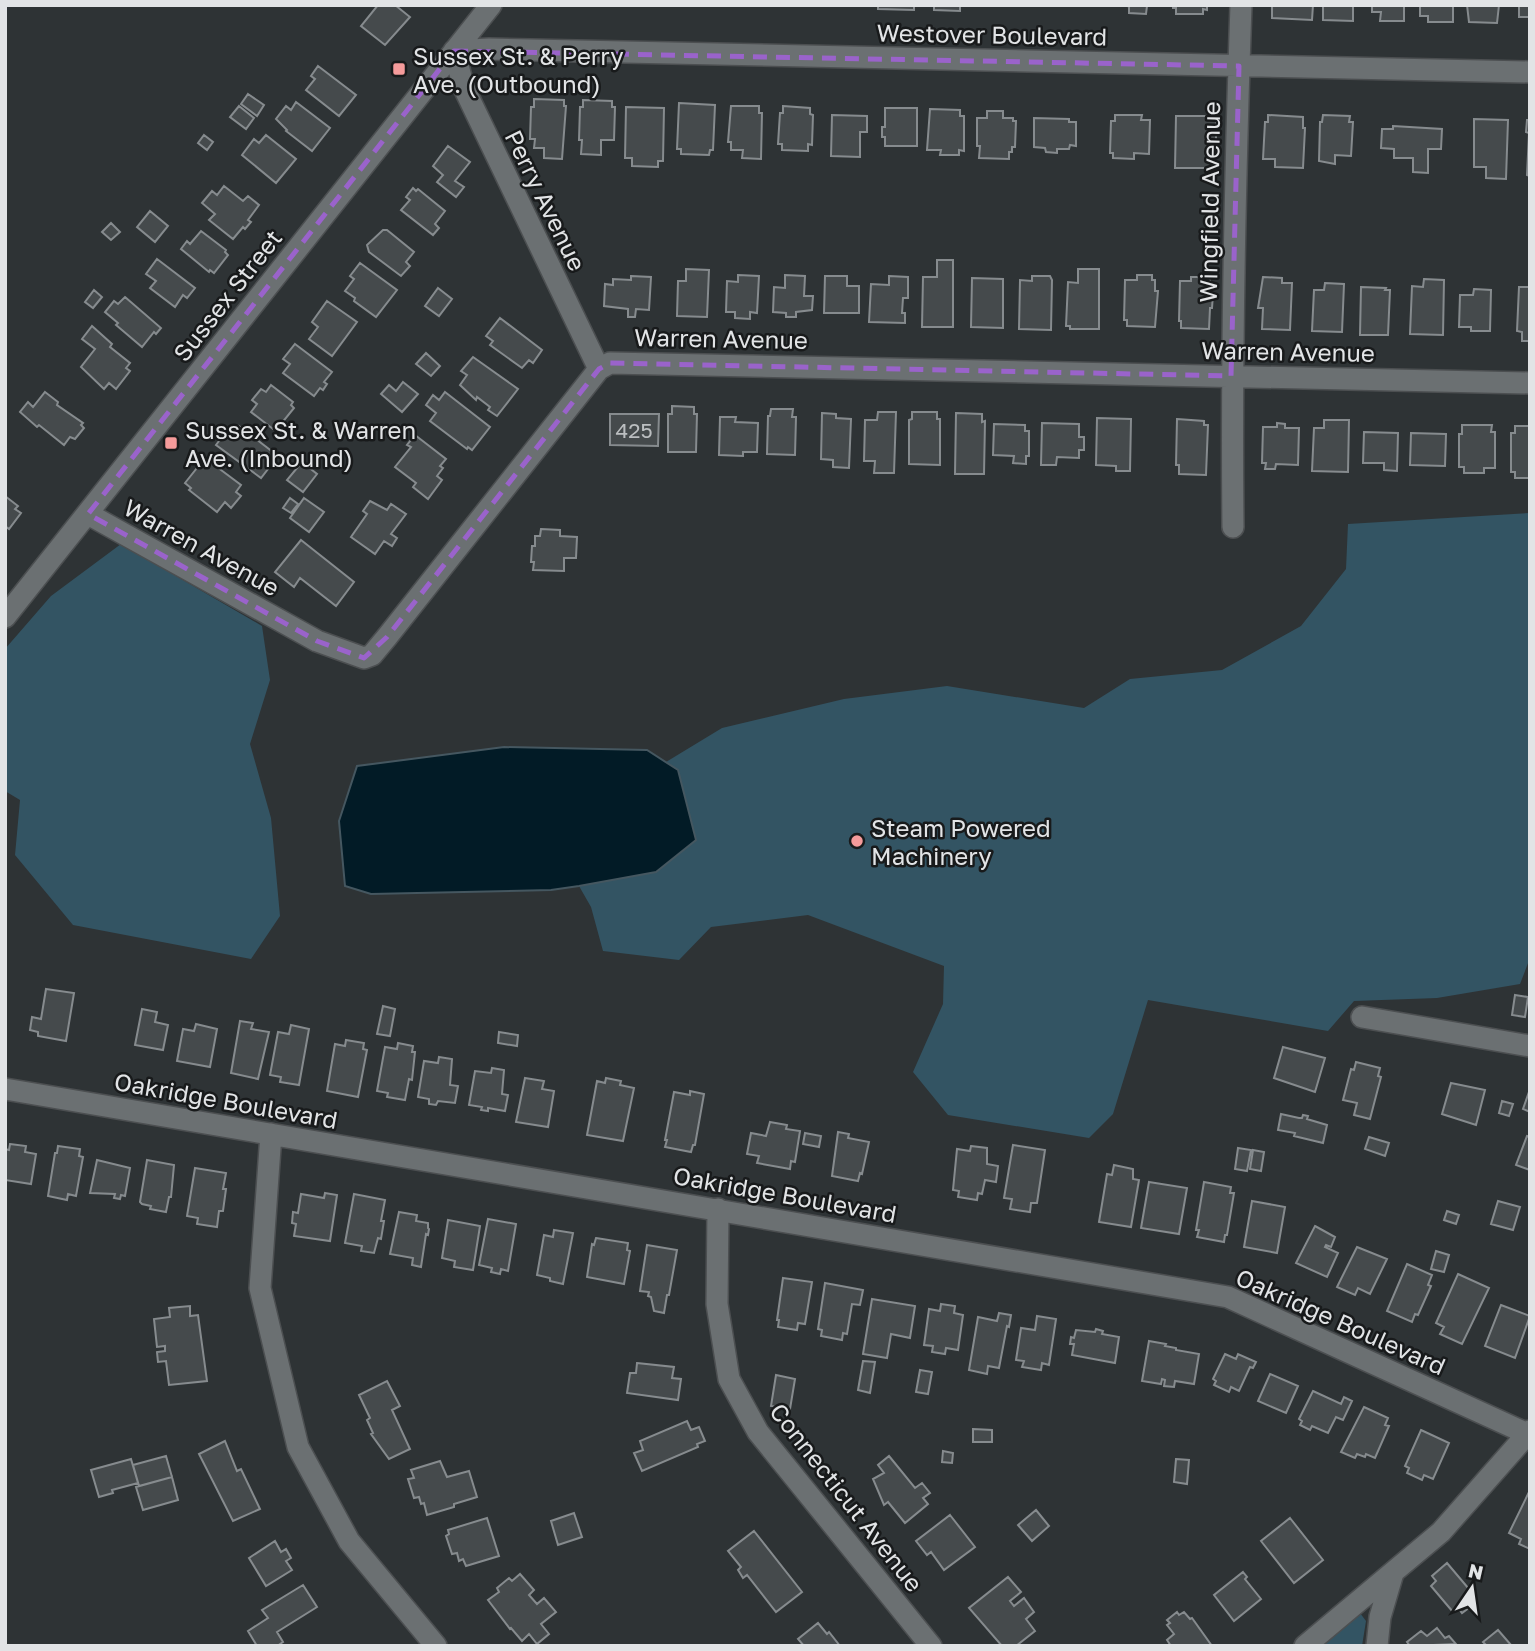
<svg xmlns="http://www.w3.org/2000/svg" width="1535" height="1651" font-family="'Golos Text',sans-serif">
  <rect width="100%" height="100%" fill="#2e3335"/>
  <path fill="#335463" d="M1530,513V958L1520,984L1437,998L1354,1001L1328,1031L1148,1000L1113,1114L1089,1138L948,1115L913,1072L943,1004L944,966L808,915L711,927L679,960L603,951L591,907L579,886L656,872L678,770L666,762L722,728L844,699L947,686L1084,708L1130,679L1222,670L1301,626L1346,569L1348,524Z
    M121,544L262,626L270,680L250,744L271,818L280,916L251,959L73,925L15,855L20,800L5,791V649L51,596Z
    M1360,1613L1366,1621L1362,1646H1316Z"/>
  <path fill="#021b26" stroke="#455760" stroke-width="2" d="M504,747L647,750L678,770L696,840L656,872L579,886L551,890L371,894L345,886L339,821L357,766Z"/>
  <path fill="#454a4c" stroke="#868b8e" stroke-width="2" d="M378,5H395L410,17L385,45L361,26Z
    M878,5H914V10L878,9Z
    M934,5H960V11L934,10Z
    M1126,5H1154L1147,6L1146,14L1129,13V7Z
    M1173,5H1207V10L1203,9V14H1176V8H1173Z
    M1272,5H1313L1312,20L1272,18Z
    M1323,5H1353V21L1323,20Z
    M1372,5H1404V21H1380L1381,12H1372Z
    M1420,5H1453V22H1428V16H1420Z
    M1467,5H1499L1497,23L1469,22Z
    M1519,5H1530V17H1519Z
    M318,66L356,95L339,116L306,90L315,79L311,76Z
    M248,94L264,105L257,116L241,104Z
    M534,99L564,100V106H566L562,159L544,158V148H534L535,139H530L531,107H534Z
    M583,100L612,101V107H615L614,140H601V155L581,154L582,140H579L580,107H583Z
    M296,102L330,128L312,151L286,131L287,130L276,119L286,106L291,110Z
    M679,103L715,105L713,150H710L709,155L681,154V149H677Z
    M239,106L254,118L246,129L230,117Z
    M731,106H759V113H762L761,159L742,158L743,150H731V142H728Z
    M783,106L810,108V114L813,115L812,145L808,144V151L782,150V144H778L780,113H783Z
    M626,107L664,108L663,161H658V167L632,166V158H625Z
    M885,108H917V146H885V137H882V127H885Z
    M930,109L960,110V116H964V151L959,150V155H940L941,150H927Z
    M987,111H1003V118H1013V121H1016L1015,147H1012V152H1009V159L979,158L980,146H977V118H987Z
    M832,115L867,116V132H860V157L831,156Z
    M1115,115H1142L1141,120H1150L1149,154L1134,153V159L1113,158V153H1110L1111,121H1115Z
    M1268,115L1303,117V128H1305L1303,168L1275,167V159H1263L1265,122H1268Z
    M1323,115L1350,116L1349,122H1353L1351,156L1335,155V164L1319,161L1320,122H1322Z
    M1176,116H1216V143H1212V168H1175Z
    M1034,118L1069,119V122H1076V146L1070,145L1069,149H1057V153L1046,152L1045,148L1034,147Z
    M1474,119L1508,120L1506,179L1486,178V167H1474Z
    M1527,120H1530V176L1527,175L1529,133L1526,132Z
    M1393,126L1442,129L1441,149H1428V173L1413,172V158H1394V149L1381,148L1382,129H1393Z
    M204,135L213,142L207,150L198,143Z
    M266,135L296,159L276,183L242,155L254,139L259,143Z
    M448,146L470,162L455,181L464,187L456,197L437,182L443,175L433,166Z
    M224,186L243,201L248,196L259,205L248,220L251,222L245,229L243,227L233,239L209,220L215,214L202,203L212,191L217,195Z
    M413,188L416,191L418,189L445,211L435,224L439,228L433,235L401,210L410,200L406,197Z
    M150,211L168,226L155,242L137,227Z
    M111,223L120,232L111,240L102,232Z
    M383,230H387L414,252L406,262L410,266L401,276L369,252L367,245Z
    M201,231L226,250L225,252L228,255L214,273L210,270L209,272L181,249L187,241L190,244Z
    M157,259L195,288L187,298L183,295L175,307L150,288L156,281L146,274Z
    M937,260H953V327H922L923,277H937Z
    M360,263L397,290L376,317L354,301L355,298L345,291L354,279L350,276Z
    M686,269L709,270L707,317L677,316L678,281H686Z
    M1078,269H1099V329H1070V326H1066L1068,282L1078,283Z
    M738,275L759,276L757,313L750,312V319L735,318V312H726L727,281L738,282Z
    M785,275L805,276L804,296H813L812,310L796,312V317H786V313L773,312L774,287L785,288Z
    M1137,275H1152V280H1155V291H1158L1155,327L1127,326V320H1124L1125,280H1137Z
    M631,276L651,277L649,310L636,309L635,317H628V309L604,306L605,284L613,285V279L631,280Z
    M825,276H847V286H859V313H824Z
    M889,276L908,277V298H903L902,313H905V323L869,322L871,284L889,285Z
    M1032,276H1050L1052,280L1051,330L1019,329L1020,280L1032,281Z
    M1191,277H1210V294H1213L1212,308H1210L1209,329L1181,328V321H1179L1180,281H1191Z
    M1263,277L1282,278V283H1292L1290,330L1262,329L1263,308H1258Z
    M972,278L1003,279V328L971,327Z
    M1424,279L1444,280L1443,335L1410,334L1412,286L1423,287Z
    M1325,283L1344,284L1342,332L1312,331L1314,290H1324Z
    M1361,287L1386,288L1385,290H1390L1388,335H1360Z
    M1519,287H1530V341H1522V332L1517,331Z
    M438,288L452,299L439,316L425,306Z
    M1474,289L1491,290L1490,331H1471V327H1459L1460,295H1473Z
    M94,290L102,297L93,308L85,302Z
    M125,297L161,328L156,334L154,332L142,347L116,325L118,323L105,312L114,301L118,304Z
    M327,301L357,322L332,356L309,339L318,327L312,322Z
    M500,318L542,350L533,363L529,360L522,368L490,345L493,341L486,336Z
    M92,326L112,344L110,347L130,363L126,368L130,371L116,389L109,383L104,389L81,367L95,349L82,339Z
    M295,344L332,372L324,382L327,384L323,390L320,388L314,396L283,373L290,364L283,359Z
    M426,353L440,366L431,376L416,364Z
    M473,357L518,389L497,416L488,410L490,407L477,397L476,400L460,385L467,375L461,371Z
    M403,382L418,394L402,412L381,394L389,385L396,391Z
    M271,385L293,402L291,405L294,408L277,429L274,427L273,429L251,412L257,404L252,400L261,389L266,392Z
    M45,392L58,402L57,405L83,423L81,425L84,428L75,439L70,437L64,445L39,425L37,427L20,412L28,402L33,407Z
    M445,392L490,427L472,450L468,447L467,449L430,421L436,413L426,405L433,395L439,400Z
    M672,406L694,407V414H697L696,452H668V414H672Z
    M771,409H793L792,417H796L795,455L767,454L768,416H770Z
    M878,412H896L894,473H874L875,461H864L865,420H877Z
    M912,412H937V419H940V465L909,464V420L912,419Z
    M822,413L836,414V418L851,419L849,468L833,467V460L821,459Z
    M956,413L982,414V422L985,421L984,474H955Z
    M610,414H659L658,446L610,445Z
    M720,417H736L735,422L758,423L757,452H743V456L719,455Z
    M1097,418L1131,419L1130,471H1116V466L1096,465Z
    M1177,419L1204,421V425H1208L1206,475L1179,474V465H1176Z
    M1324,420H1349L1348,472L1312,471L1314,428H1324Z
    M1042,423L1079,424V437H1084V450H1079V458L1057,457L1056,465H1041Z
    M1277,423L1285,424V428H1299L1298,465L1276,464L1275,469H1265L1266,463H1262L1263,427H1277Z
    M994,424L1025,425V431H1029V456H1026V464L1013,463L1014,456L993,455Z
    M1462,425H1492L1491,432H1495V468H1484V473H1464V467H1459V434H1462Z
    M239,426L278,456L261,478L216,445L228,429L234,433Z
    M1515,426H1530L1529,478H1515V472H1511V433H1515Z
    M1364,432L1398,433L1397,471L1384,470V463H1363Z
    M1411,433L1446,434L1445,466L1410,465Z
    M415,435L446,459L440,466L443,468L437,476L442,480L428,499L413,487L416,483L395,467L411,447L407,445Z
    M205,458L241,485L236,492L241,496L231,508L225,502L217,512L189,490L191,488L185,483Z
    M302,462L317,474L303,492L287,480Z
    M5,496L18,506L15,509L21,513L9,529L5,526Z
    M290,498L298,504L291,513L283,508Z
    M304,498L324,512L309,532L290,518Z
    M370,501L387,510L391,504L406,514L391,534L397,538L392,546L384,541L375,554L351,537L367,514L363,511Z
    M541,529L560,530V536L577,537L576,558H564V571L533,570L534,562H531L532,546H535V536H540Z
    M301,540L354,582L336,606L300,578L294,587L275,572Z
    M46,989L74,993L66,1041L38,1036V1032L30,1030L32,1017L41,1019Z
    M1515,995L1528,997L1525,1017L1512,1015Z
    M383,1006L395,1009L390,1036L377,1034Z
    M142,1009L157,1012L155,1022L168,1025L163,1050L135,1045Z
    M240,1021L253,1023L251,1029L269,1032L258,1079L231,1073Z
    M196,1024L217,1029L210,1067L177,1061L183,1029L194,1031Z
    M291,1025L309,1029L299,1085L280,1082L281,1077L270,1075L278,1032L289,1034Z
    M499,1032L518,1035L517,1046L498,1043Z
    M346,1040L364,1043L363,1049L367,1050L358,1097L327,1091L335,1044L345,1046Z
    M398,1043L413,1046L412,1052H415L412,1080L409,1079L405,1100L387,1097L388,1093L377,1091L385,1047L397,1049Z
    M1283,1047L1325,1058L1315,1092L1274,1078Z
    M439,1057L452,1059L450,1085L458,1086L455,1103L438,1101L436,1105L429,1104V1099L418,1097L424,1061L438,1063Z
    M1356,1062L1380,1068L1378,1076L1381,1077L1370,1119L1354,1115L1357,1103L1343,1100L1351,1069L1354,1070Z
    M492,1068L504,1070L502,1094L508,1095L505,1111L488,1108V1111L481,1110L482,1107L469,1105L475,1071L491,1073Z
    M525,1078L544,1081L542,1089L554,1091L548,1127L516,1122Z
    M606,1078L621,1081L620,1085L634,1088L623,1141L587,1135L597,1081L605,1083Z
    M1451,1083L1485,1090L1476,1125L1442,1114Z
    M1530,1089V1112L1523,1109Z
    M690,1091L704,1094L695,1145H693L691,1152L665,1147L667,1140H665L674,1092L690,1095Z
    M1502,1101L1513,1104L1509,1116L1499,1113Z
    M1281,1114L1299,1118H1302L1303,1115L1308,1116L1307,1119L1327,1125L1323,1143L1294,1136L1295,1133L1278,1130Z
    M770,1122L787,1125L786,1129L800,1131L795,1162L791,1161L790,1169L757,1163L759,1156L747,1154L751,1133L766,1136Z
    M838,1132L849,1134L848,1138L869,1142L862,1174L860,1173L858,1181L832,1176Z
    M805,1133L821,1136L819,1147L803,1144Z
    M1527,1136L1530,1137V1170L1516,1165Z
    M1369,1137L1389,1143L1385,1156L1365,1149Z
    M10,1144L26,1146L25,1152L36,1154L31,1184L5,1180V1149L9,1150Z
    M1013,1145L1045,1150L1037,1203H1031L1030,1212L1010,1209L1012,1199L1004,1198Z
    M58,1146L80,1149L79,1156L83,1157L76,1196L68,1194L67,1200L48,1196L55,1153H57Z
    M971,1146L987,1148V1164L998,1166L996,1182L985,1180L982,1194L978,1193L977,1200L958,1197L959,1191L953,1190L957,1149L970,1151Z
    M1238,1148L1251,1150L1247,1171L1235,1169Z
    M1253,1150L1264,1152L1261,1171L1250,1169Z
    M97,1160L130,1168L125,1196L121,1195L120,1199L114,1198L115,1194L90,1193Z
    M147,1160L174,1165L171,1197H169L166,1212L150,1209L151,1206L142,1204L140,1202Z
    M1114,1165L1133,1169V1179L1139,1180L1131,1227L1099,1222L1107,1174L1112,1175Z
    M195,1168L226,1173L223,1189H226L223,1211H219L217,1227L197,1224L198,1218L187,1216Z
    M1149,1182L1187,1188L1179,1234L1141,1228Z
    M1204,1182L1231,1187L1230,1193H1234L1227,1235H1225L1224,1242L1197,1237L1199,1230H1196Z
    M325,1193L337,1195L330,1241L294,1236L296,1224L292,1223L293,1212L298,1213L301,1194L324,1198Z
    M354,1194L385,1200L381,1221H384L381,1239L378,1238L374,1253L361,1251L362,1246L345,1243Z
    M1252,1201L1285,1207L1277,1253L1244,1247Z
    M1498,1201L1520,1207L1513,1230L1491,1224Z
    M1447,1211L1459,1215L1456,1224L1444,1220Z
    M399,1212L417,1215L416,1221L428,1223V1228L429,1229L428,1235L426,1234L421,1267L412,1265L413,1258L390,1254Z
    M488,1219L516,1224L508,1271L501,1269L500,1274L491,1272L492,1268L479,1265Z
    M448,1220L480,1226L473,1270L454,1267L455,1261L442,1258Z
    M1315,1226L1335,1237L1331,1247L1326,1245L1325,1247L1338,1253L1327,1277L1296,1263Z
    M554,1230L573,1233L563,1284L550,1281V1278L537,1275L544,1235L553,1237Z
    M596,1238L628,1243L627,1250L630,1251L624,1284L587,1277L592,1244L594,1245Z
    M647,1245L677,1250L669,1295H667L664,1313L654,1311L651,1297L648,1296L649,1292L640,1291Z
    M1357,1247L1387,1259L1370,1294L1358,1288L1355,1295L1337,1287Z
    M1436,1251L1449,1255L1444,1272L1431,1269Z
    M1407,1264L1432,1275L1428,1285L1431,1286L1418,1315L1415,1314L1412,1322L1387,1311Z
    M1458,1274L1489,1288L1462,1344L1440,1334L1444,1327L1436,1323Z
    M783,1278L812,1282L805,1324L798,1323L797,1330L778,1327L779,1320H777Z
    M825,1283L863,1290L860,1305L852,1304L847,1334L843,1333L842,1340L821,1336L822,1330L818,1329Z
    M872,1299L915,1306L910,1338L891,1334L887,1358L863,1354Z
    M941,1304L955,1306L954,1313L963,1315L958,1350L946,1348L945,1354L932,1352L933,1346L924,1345L929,1309L940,1311Z
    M1501,1305L1530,1316L1515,1358L1485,1346Z
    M190,1306V1316L198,1315L207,1381L169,1385L166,1361L158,1362L157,1352L165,1351V1346L157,1347L154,1319L170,1317L169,1308Z
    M999,1313L1011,1315L1009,1327L1007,1326L999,1368L988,1366L987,1374L969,1370L978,1317L997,1321Z
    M1037,1316L1056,1319L1049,1365L1042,1363L1041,1370L1022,1367L1024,1361L1016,1360L1021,1328L1035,1330Z
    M1096,1329L1103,1331L1102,1334L1119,1337L1115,1363L1072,1355L1074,1344H1070L1071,1337L1074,1338L1076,1330L1095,1332Z
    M1149,1341L1166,1344L1165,1346L1176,1348V1350L1199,1354L1194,1384L1175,1381L1174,1387L1164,1386L1165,1380L1162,1379L1161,1384L1142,1381Z
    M1225,1354L1236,1359L1238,1354L1256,1362L1253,1368L1250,1367L1239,1391L1231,1387L1229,1392L1214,1385L1216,1381L1213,1379Z
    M863,1361L875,1362L870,1393L858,1390Z
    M637,1363L674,1367L672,1378L681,1379L678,1400L627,1393L630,1373H636Z
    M920,1370L932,1372L928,1394L916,1392Z
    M1270,1374L1298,1386L1286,1413L1258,1401Z
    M776,1375L795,1379L790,1409L771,1406Z
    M387,1381L400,1406L392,1410L410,1449L389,1459L371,1434L373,1433L367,1420L370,1418L359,1395Z
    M1313,1391L1341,1404L1344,1397L1352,1401L1343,1420L1336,1417L1328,1433L1312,1426L1310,1430L1300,1425L1302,1421L1299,1419Z
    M1364,1407L1388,1418L1385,1425L1389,1426L1375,1458L1366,1454L1365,1457L1357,1454L1355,1458L1341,1452Z
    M687,1421L691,1430L699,1427L705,1441L697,1444L698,1447L642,1471L634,1453L643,1450L640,1441Z
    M973,1429L992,1430V1442H973Z
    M1421,1430L1449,1443L1433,1479L1424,1475L1422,1480L1407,1473L1409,1468L1405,1466Z
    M225,1441L237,1471L241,1469L260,1509L233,1521L199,1454Z
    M943,1451L953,1453L952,1463L942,1462Z
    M166,1456L172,1477L139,1486L133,1465Z
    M889,1456L915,1488L922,1483L930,1493L923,1498L928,1504L905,1523L888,1502L884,1505L873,1479L884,1473L878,1465Z
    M131,1459L138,1483L112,1490L113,1493L99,1497L91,1470Z
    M1176,1459L1189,1460L1187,1484L1174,1482Z
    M440,1461L447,1477L469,1471L477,1497L454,1504V1507L427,1515L424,1503L421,1504L419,1497L414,1498L408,1479L414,1478L411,1470Z
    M172,1477L178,1500L143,1510L136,1487Z
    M1530,1490V1549L1519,1544L1521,1539L1509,1533Z
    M1036,1510L1049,1526L1032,1541L1018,1525Z
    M574,1513L582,1537L558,1545L551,1521Z
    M950,1515L975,1547L944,1570L931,1552L927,1555L916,1541Z
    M487,1518L499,1556L466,1566L463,1559L459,1561L457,1553L452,1554L446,1536L449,1534L448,1530Z
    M1290,1518L1323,1560L1294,1583L1261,1541Z
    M754,1531L802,1592L776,1612L747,1575L743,1578L738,1570L741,1567L728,1551Z
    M275,1541L281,1552L286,1549L291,1558L286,1561L292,1570L266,1586L249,1558Z
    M1447,1563L1474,1595L1466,1602L1470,1607L1462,1613L1458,1608L1453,1612L1431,1586L1436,1581L1432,1576Z
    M1243,1572L1247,1577L1245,1579L1261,1599L1234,1621L1214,1595Z
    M520,1574L534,1590L529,1595L537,1604L544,1598L556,1612L541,1624L549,1634L537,1644L529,1634L522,1641L511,1628L510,1629L488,1600L499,1592L497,1588L509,1578L512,1581Z
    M1008,1577L1021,1592L1010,1601L1014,1606L1024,1598L1034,1612L1026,1619L1035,1631L1016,1646H1002L969,1608Z
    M303,1585L317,1607L277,1632L283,1642L277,1646H257L248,1631L268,1618L262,1610Z
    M1177,1612L1179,1615L1184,1612L1190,1619L1192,1618L1212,1646H1171L1167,1640L1174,1634L1167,1625L1170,1623L1167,1620Z
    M818,1623L827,1634L829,1632L840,1646H804L798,1639Z
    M1437,1628L1445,1638L1449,1636L1456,1644L1410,1646L1407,1642L1421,1631L1427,1636Z
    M1498,1630L1511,1645L1510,1646H1487L1483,1642Z"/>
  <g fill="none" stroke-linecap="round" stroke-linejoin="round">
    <g stroke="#4c4f51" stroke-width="24">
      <path id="minor" d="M454,51L489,49L1530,72
        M454,51L464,88L599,369
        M88,514L317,641L364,658L372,655L387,637L599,369L610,363L1530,383
        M1233,527C1231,353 1235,179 1241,5
        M5,617L491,5
        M1362,1017L1530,1046
        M5,1089L1228,1297L1530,1435
        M271,1134L260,1288L298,1447L349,1541L436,1646
        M718,1209L717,1304L729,1379L758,1432L931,1646
        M1305,1646L1441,1532L1530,1431
        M1377,1646L1380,1617L1393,1573"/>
    </g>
    <use href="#minor" stroke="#6b7072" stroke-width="21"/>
  </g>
  <path fill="none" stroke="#9a63cb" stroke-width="5" stroke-dasharray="14 9" stroke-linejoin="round" d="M454,51L1239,66L1231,376L610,363L599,369L387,637L364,658L317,641L88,514Z"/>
  <g fill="#f59b9b" stroke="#181a1b" stroke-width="2.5">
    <rect x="392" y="62" width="14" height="14" rx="3.5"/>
    <rect x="164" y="436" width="14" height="14" rx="3.5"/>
    <circle cx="857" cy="841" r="7"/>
  </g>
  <g text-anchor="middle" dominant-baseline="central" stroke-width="5" stroke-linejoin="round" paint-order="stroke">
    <g font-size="21" fill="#bbbec0">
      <text x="634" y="430">425</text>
    </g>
    <g font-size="24" fill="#e2e4e6" stroke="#181a1b">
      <text transform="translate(992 34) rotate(1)">Westover Boulevard</text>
      <text transform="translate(546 200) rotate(64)">Perry Avenue</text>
      <text transform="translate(1209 202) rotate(-89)">Wingfield Avenue</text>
      <text transform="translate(227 295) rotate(-52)">Sussex Street</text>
      <text transform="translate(721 338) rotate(1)">Warren Avenue</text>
      <text transform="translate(1288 351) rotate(1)">Warren Avenue</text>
      <text transform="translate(202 547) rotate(29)">Warren Avenue</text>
      <text transform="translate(226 1100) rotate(10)">Oakridge Boulevard</text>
      <text transform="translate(785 1194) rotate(10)">Oakridge Boulevard</text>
      <text transform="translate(1341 1321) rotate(24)">Oakridge Boulevard</text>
      <text transform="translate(847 1497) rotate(52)">Connecticut Avenue</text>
    </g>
    <g font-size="24" fill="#e2e4e6" stroke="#181a1b" text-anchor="start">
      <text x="413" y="55">Sussex St. &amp; Perry<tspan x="413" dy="28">Ave. (Outbound)</tspan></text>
      <text x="185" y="429">Sussex St. &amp; Warren<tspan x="185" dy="28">Ave. (Inbound)</tspan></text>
      <text x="871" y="827">Steam Powered<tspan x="871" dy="28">Machinery</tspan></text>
    </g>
  </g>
  <rect width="1535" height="1651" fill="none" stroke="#e2e4e6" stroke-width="14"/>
  <g transform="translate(1472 1588) rotate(13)" stroke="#181a1b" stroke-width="5" paint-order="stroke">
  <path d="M0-5L12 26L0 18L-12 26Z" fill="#e2e4e6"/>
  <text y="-10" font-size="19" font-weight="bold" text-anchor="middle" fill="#e2e4e6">N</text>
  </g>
</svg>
